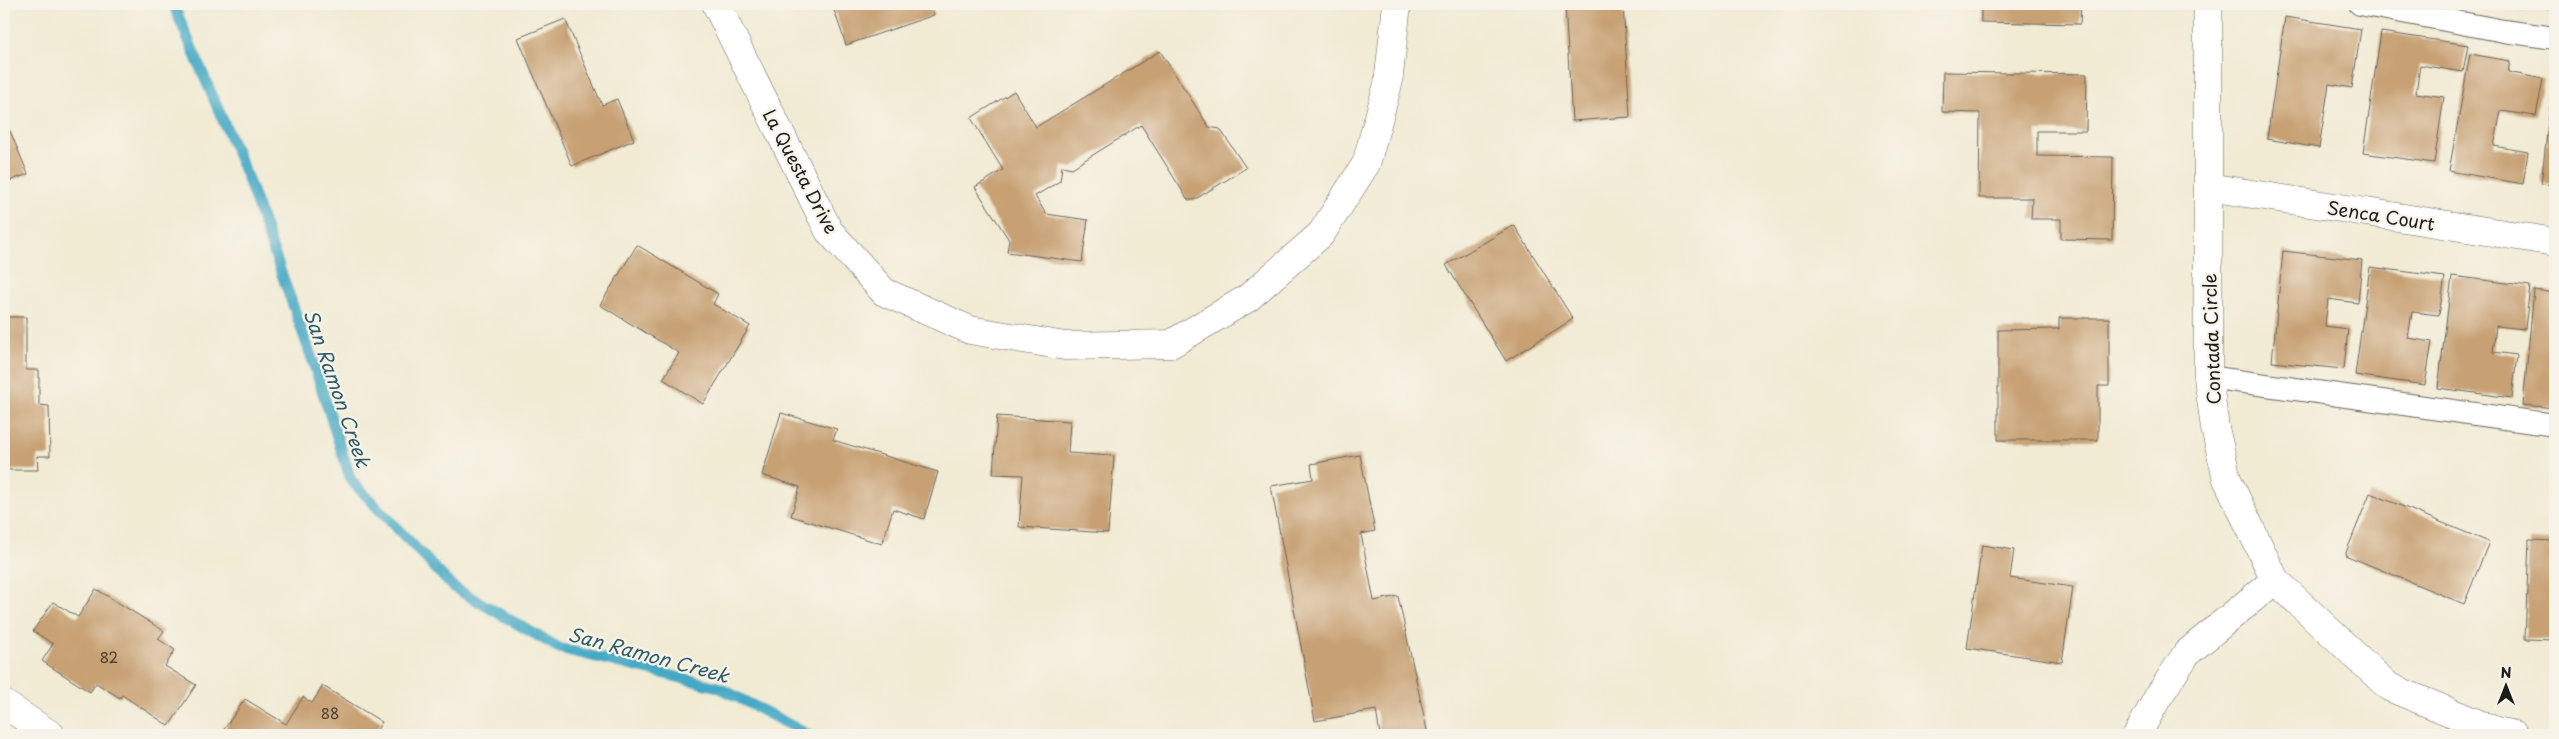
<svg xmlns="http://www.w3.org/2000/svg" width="2559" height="739" font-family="'Playpen Sans',sans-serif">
  <rect width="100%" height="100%" fill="#f7f3e8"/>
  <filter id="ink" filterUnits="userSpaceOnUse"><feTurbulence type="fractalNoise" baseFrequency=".02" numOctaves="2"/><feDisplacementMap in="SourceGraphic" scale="10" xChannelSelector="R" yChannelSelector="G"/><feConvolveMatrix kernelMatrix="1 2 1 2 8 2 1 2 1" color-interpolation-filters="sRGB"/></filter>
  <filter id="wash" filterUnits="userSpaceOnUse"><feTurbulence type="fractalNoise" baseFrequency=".0096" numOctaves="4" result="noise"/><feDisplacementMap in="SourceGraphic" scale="20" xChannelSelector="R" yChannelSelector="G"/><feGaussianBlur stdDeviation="1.12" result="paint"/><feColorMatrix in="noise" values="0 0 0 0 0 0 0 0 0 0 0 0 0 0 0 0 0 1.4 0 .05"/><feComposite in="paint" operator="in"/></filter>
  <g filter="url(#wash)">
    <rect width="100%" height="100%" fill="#f1ebd4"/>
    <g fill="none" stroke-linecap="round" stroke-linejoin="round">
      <path stroke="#45a9c5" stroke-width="11" d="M173,4L246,174L311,356L351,480L453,587L559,648L718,687L809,735"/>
    </g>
    <g id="blocks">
      <path fill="#c7a073" d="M832,4H930L934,15L846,45Z
        M1565,4H1623L1630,117L1572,121Z
        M1981,4H2081L2080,24L1981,22Z
        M2495,4H2521L2520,8Z
        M2529,4H2555V9L2529,5Z
        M2285,17L2361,29L2352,88L2329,84L2319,148L2267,139Z
        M565,19L602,105L617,99L634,140L572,166L518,38Z
        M2381,32L2468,45L2463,72L2420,65L2416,93L2444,97L2434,163L2363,153Z
        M1160,51L1209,127L1220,129L1246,168L1194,200H1188L1141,125L1072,168L1062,166L1060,181L1035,196L1046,214L1088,220L1082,262L1007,252L1009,240L975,187L1003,170L971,118L1014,91L1036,127Z
        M2470,54L2510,61L2508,72L2543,79L2536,116L2501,111L2494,146L2528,152L2523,184L2449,171Z
        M1943,72L2087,74L2086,131H2037V156L2113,157L2112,240L2061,239V219H2031L2032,198H1979L1980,113L1942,112Z
        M2554,76H2555V185L2541,184Z
        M10,131L28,174L4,183V133Z
        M1514,225L1573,319L1506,361L1446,265Z
        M637,245L718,294L713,304L750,326L703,404L663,379L679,353L600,305Z
        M2283,251L2362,260L2358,303L2328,299L2325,326L2348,329L2344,369L2272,362Z
        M2370,267L2445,277L2439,315L2412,312L2408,338L2432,342L2425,385L2355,375Z
        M2452,276L2530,286L2525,329L2496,326L2493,352L2517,355L2512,398L2438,388Z
        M2534,290L2555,293V408L2523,405Z
        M4,317H26V370H39V405L49,406L50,456H37L38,470H4Z
        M2059,318H2109V386H2098V440H1998V330L2059,329Z
        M781,413L837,429L833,440L938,472L924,519L893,509L882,544L791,516L800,487L762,475Z
        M997,416L1070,421L1068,453L1114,456L1108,533L1019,527L1023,475L993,474Z
        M1360,455L1375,531L1361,534L1374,601L1398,596L1428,735H1380L1376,710L1315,721L1271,486L1313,479L1311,464Z
        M2370,493L2489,542L2464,604L2345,555Z
        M2529,540L2555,541V640L2525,639Z
        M1982,545L2014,550L2010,578L2073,587L2062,662L1967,648Z
        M96,589L164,631L158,639L175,650L165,666L196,685L169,726L122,695L120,698L96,683L90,692L42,661L53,644L33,631L53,602L78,617Z
        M323,686L382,722L374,735H220L245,699L286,724L303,697L312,703Z"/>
    </g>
  </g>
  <g filter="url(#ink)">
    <use href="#blocks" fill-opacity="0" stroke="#67645c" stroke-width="1"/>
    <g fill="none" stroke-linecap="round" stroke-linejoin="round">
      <g stroke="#67645c" stroke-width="24">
        <path id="service" d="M2360,4L2504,31L2555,38
          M2208,377L2555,425"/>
      </g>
      <g stroke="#67645c" stroke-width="29">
        <path id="minor" d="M716,4L829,231L884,292L970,330L1065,346L1171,344L1248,298L1321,234L1366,164L1388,84L1397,4
          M2208,4V377L2215,428L2227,479L2275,580L2389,687L2496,731L2515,735
          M2208,187L2555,242
          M4,704L51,735
          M2137,735L2158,697L2187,653L2275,580"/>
      </g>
      <use href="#service" stroke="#fff" stroke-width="22"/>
      <use href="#minor" stroke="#fff" stroke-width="28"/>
    </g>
  </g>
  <g text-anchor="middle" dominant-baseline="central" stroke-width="4.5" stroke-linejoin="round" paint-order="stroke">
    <g font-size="15" fill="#473d32">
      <text x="109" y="656">82</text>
      <text x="330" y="712">88</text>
    </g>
    <g font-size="18" fill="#1c1c1c" stroke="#f7f3e8">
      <text transform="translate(801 171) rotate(62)">La Questa Drive</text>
      <text transform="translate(2381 215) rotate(9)">Senca Court</text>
      <text transform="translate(2211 339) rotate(-92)">Contada Circle</text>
    </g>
    <g font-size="19" font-style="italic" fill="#2e5b68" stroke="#f7f3e8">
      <text transform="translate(338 388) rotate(71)">San Ramon Creek</text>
      <text transform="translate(649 654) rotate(15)">San Ramon Creek</text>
    </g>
  </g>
  <rect width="2559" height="739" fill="none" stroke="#f7f3e8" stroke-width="20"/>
  <g transform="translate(2506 686)" stroke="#f7f3e8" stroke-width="4" paint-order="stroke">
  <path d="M0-4L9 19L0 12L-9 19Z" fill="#1c1c1c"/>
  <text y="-8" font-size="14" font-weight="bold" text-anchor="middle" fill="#1c1c1c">N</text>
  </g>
</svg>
